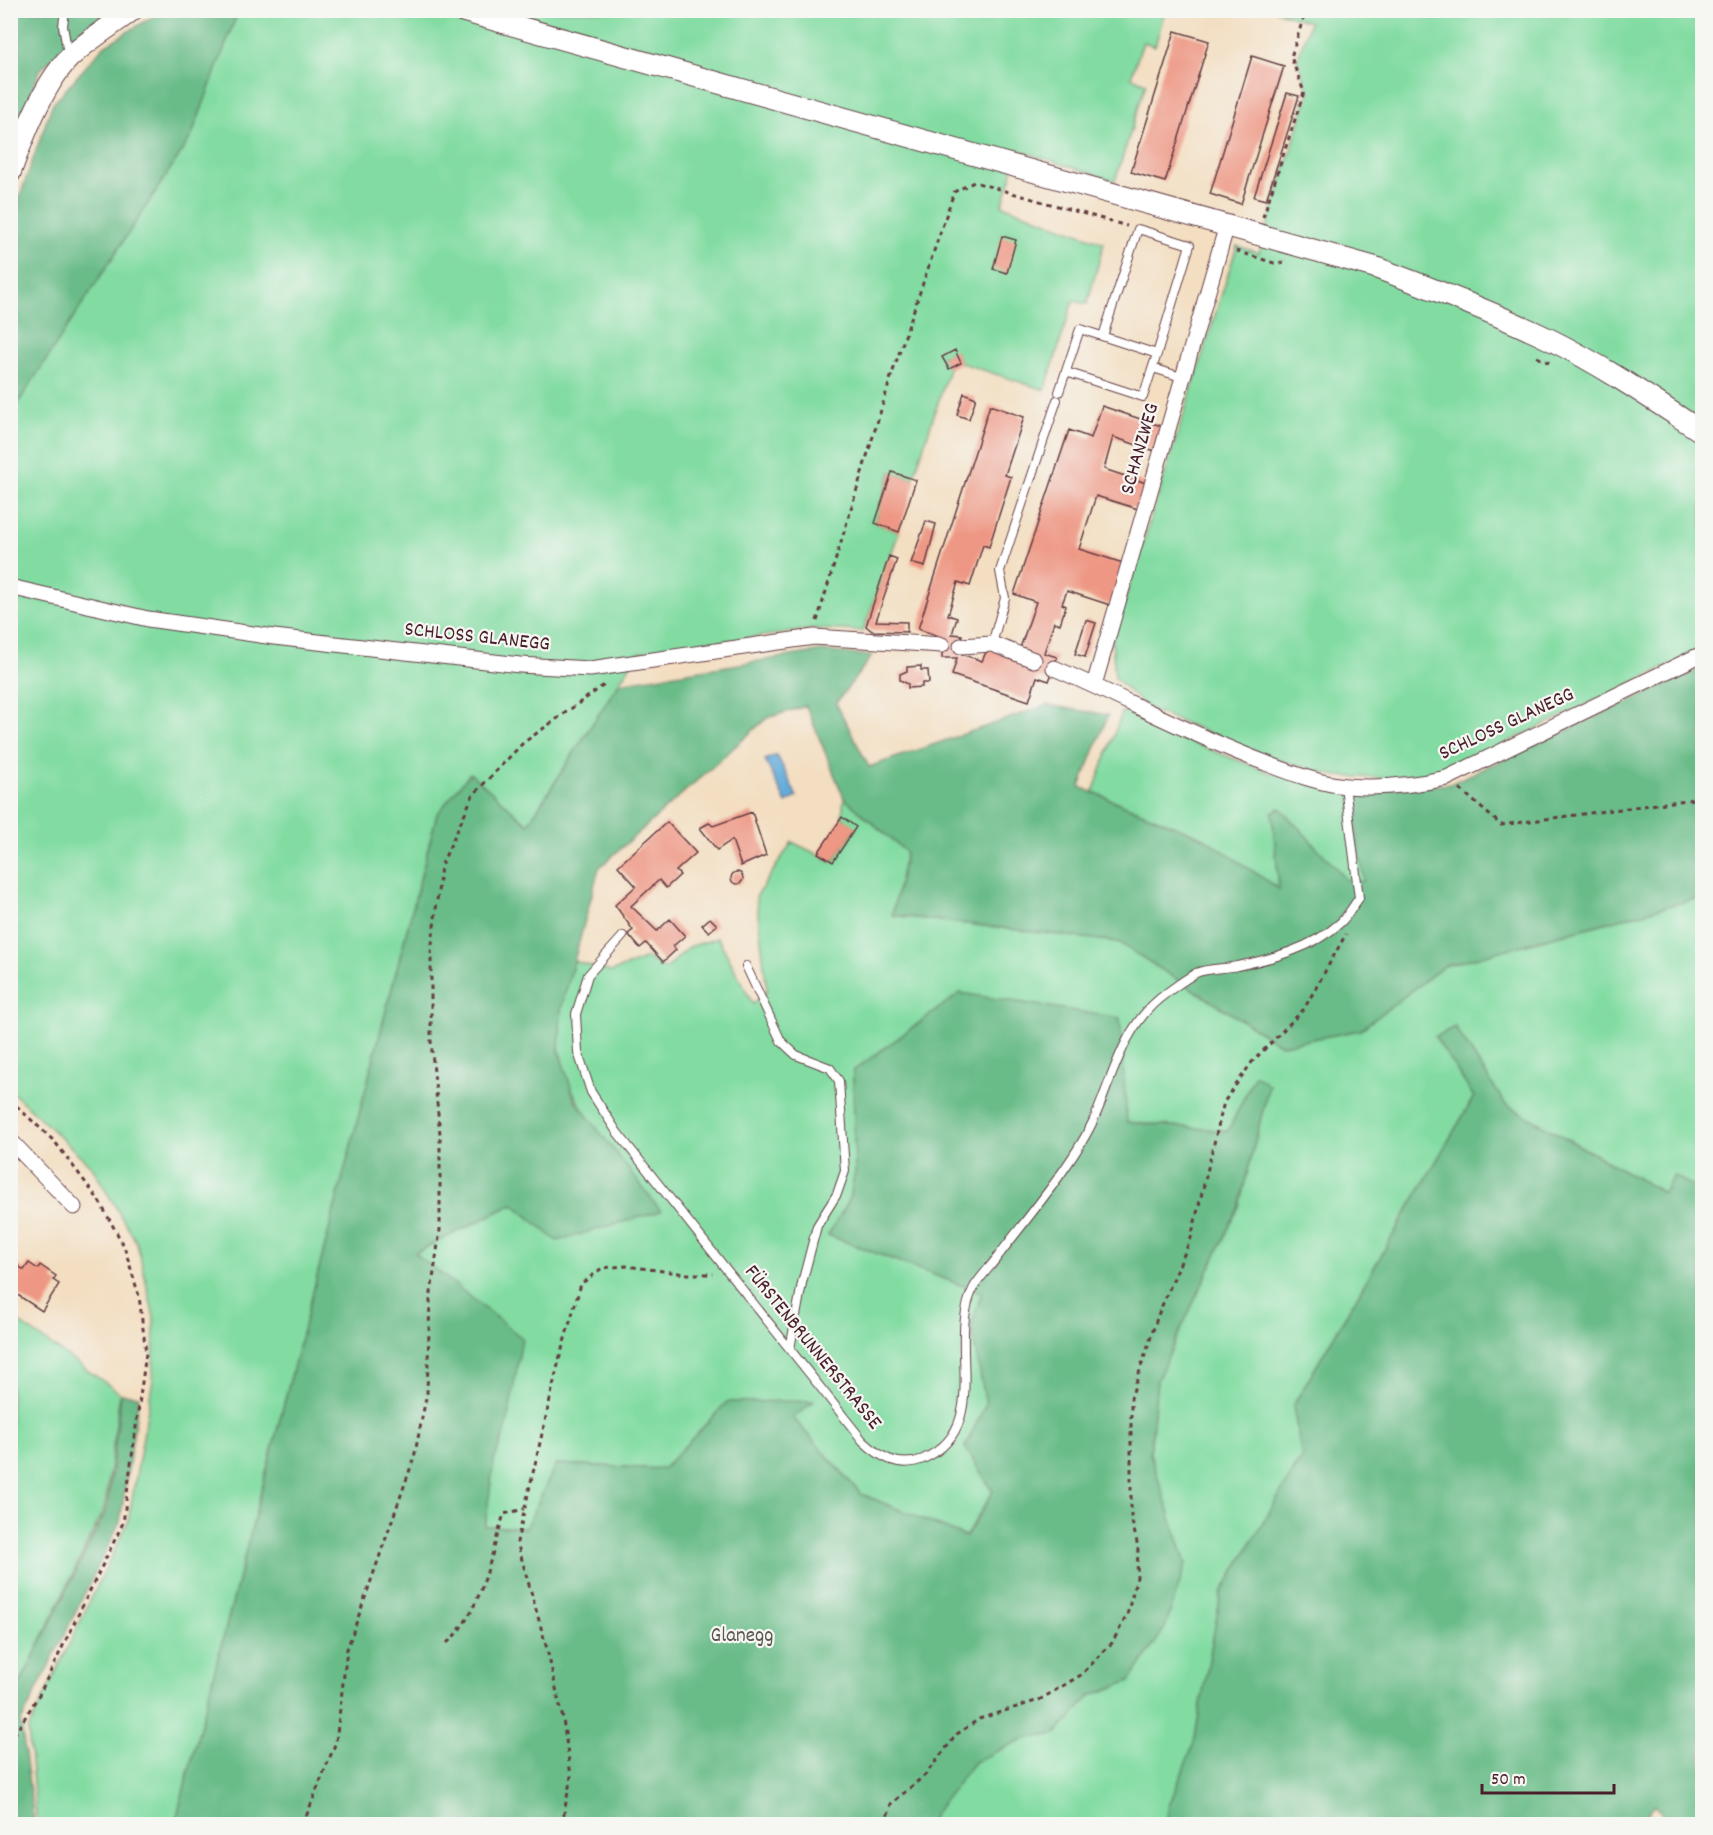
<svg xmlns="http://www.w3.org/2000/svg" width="1713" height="1835" font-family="Dekko,sans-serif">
  <rect width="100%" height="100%" fill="#f6f6f2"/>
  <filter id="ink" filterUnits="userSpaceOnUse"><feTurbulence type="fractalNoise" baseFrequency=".0167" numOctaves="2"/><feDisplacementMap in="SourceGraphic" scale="12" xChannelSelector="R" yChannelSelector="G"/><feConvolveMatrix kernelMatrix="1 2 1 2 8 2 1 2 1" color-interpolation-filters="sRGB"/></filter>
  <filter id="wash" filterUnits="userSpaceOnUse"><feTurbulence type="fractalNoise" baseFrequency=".008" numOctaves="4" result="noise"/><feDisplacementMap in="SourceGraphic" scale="24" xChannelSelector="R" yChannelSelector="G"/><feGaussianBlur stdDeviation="1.35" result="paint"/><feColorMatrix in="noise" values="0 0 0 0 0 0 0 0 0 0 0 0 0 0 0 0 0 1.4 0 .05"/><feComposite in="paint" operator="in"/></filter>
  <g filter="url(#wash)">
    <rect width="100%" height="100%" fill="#f3dec1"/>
    <path fill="#82dca2" stroke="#667e66" stroke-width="1.5" d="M238,11H1165L1155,46L1143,42L1131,77L1146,83L1115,181L1015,149L1011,178L1002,205L1104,243L1087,304L1073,301L1045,390L961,363L955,351L942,356L949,369L913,479L891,472L875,523L899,532L863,631L815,629L638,653L528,824L437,814L175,1824H37L28,1730L128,1522L153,1380L154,1317L137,1243L92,1167L11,1091L10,414L191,137Z
      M1276,11H1702V650L1449,770L1401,779L1335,776L1269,757L1147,708L1115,678L1112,641L1237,246L1259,253L1309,92L1297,60L1310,22Z
      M1123,710L1180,738L1271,773L1350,792L1365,881L1349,883L1280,808L1272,812L1280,890L1204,838L1093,792Z
      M844,798L906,852L892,915L1118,942L1281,1045L1360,1030L1444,966L1702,897V1191L1674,1176L1664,1193L1505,1104L1455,1027L1436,1037L1474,1097L1293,1406L1302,1457L1221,1594L1194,1743L1169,1806L1166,1824H931L933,1815L974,1762L1023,1739L1056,1734L1090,1696L1130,1681L1186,1564L1150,1454L1157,1380L1239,1206L1269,1085L1255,1075L1228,1131L1127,1122L853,1071L855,1173L849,1201L828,1235L982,1293L971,1326L986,1404L965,1447L993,1492L965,1537L861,1494L793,1418L813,1402H727L663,1469L556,1464L526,1528L485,1526L494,1460L507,1426L415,1253L513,1204L660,1210C624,1164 570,1111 560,1052C554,1023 566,990 574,961L611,972L647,958L666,969L689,947L718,938L753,1004L767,991L756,897L792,842L833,862L856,828L842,817Z
      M11,1317L120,1393L105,1507L11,1703Z"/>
    <path fill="#69bc88" stroke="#5a6e5a" stroke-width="1.5" d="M164,10L238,11L191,137L11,414V222L52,105L104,46Z
      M11,11H111L82,29L40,70L11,144Z
      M822,651L872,656L836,703L869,767L1047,705L1108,715L1080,787L1204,838L1279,889L1272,812L1280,808L1350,883L1364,881L1350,792L1450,784L1702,668V897L1444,966L1360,1030L1281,1045L1118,942L892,915L906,852L844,798L806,706L767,718L599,868L561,1009L559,1051L575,1100L661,1211L557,1241L513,1204L415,1253L522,1338L507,1426L494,1460L485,1526L526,1528L556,1464L663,1469L727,1402L814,1401L793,1418L861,1494L966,1537L993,1492L965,1447L986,1404L971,1326L982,1293L828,1235L849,1201L855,1173L853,1071L960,993L1120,1018L1127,1122L1228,1131L1255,1075L1269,1085L1239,1206L1157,1380L1150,1454L1186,1564L1165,1628L1130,1681L1090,1696L1056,1734L1023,1739L974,1762L933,1815L931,1824H175L437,814L470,773L528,824L619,683Z
      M1455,1027L1505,1104L1663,1193L1674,1176L1702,1191V1824H1670L1654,1805L1640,1824H1166L1169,1806L1194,1743L1221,1594L1302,1457L1293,1406L1474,1097L1435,1037Z
      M121,1394L139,1396L120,1522L21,1722L34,1824H11V1703L107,1508Z"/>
    <path fill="#62acda" stroke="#566682" stroke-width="1.5" d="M777,755L797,797L786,803L765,760Z"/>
    <g id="blocks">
      <path fill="#ee9784" d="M1175,31L1209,41L1165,182L1131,172Z
        M1252,56L1284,66L1241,204L1210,194Z
        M1287,93L1299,96L1266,200L1254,197Z
        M1002,236L1016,240L1007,273L993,269Z
        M955,350L961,363L949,369L942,357Z
        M964,393L976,398L969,419L957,415Z
        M990,405L1024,417L1005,475L1011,477L989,547L983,545L970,586L958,582L948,615L957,618L952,634L962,635L961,654L982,661L987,650L1020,648L1036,602L1014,594L1069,430L1091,438L1102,406L1164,427L1155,451L1113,437L1104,469L1146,483L1138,509L1096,496L1079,549L1123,563L1110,605L1067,591L1062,604L1066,606L1060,624L1054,622L1044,653L1057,657L1054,668L1049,681L1037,677L1029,701L952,675L957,658H942V637L918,629Z
        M892,472L916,480L899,532L875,523Z
        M926,521L936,524L925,567L911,563Z
        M889,556L897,559L876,621L907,622V632L872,631L866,626Z
        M1086,620L1096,623L1085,657L1075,654Z
        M921,666V670H928L929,683H922V687L908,688V684L900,680V674L907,671V667Z
        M752,812L766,855L741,866L732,840L717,850L700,828L709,823L713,826Z
        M842,817L856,827L833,862L818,853Z
        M667,822L696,853L676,871L680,875L666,888L659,880L631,906L657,931L670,919L685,936L673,946L676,950L663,962L646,943L640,948L628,934L633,930L615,905L636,886L618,866Z
        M731 878a6 6 0 1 1 12 0a6 6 0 1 1-12 0Z
        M710,918L717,925L709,932L702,925Z
        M10,1260L24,1270L29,1263L38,1269L40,1265L56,1276L53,1280L59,1284L42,1311L10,1290Z"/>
    </g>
  </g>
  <g filter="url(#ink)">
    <use href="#blocks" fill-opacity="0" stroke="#633c42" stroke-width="1.5"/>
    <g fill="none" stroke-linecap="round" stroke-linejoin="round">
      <g stroke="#633c42" stroke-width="10">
        <path id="lane" d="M65,10L63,26L68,54
          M1103,336L1138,229L1190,245L1157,354
          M1153,368L1175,375
          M1059,392L1080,329L1157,354L1143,397L1066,372
          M992,644L1005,598L1000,571L1057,400
          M623,936L588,975L576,1014L578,1052L591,1092L617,1132L863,1441C880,1457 899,1469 923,1459C995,1427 945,1341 974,1287C981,1276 991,1266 999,1255C1028,1217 1076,1160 1095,1117C1113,1076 1123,1029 1159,999C1170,990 1184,980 1196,973C1208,968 1224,969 1237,966C1271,959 1313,948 1340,923C1347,917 1353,906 1359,898L1345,786
          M746,966L781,1041L796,1055L830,1068L839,1081L845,1171L837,1194L817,1226L802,1283L790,1349"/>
      </g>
      <g stroke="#633c42" stroke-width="17">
        <path id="street" d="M10,587L148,619L274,637L520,665L590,669L814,637L942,645
          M961,646L992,644L1034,660
          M1054,668C1124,698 1191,735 1263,762C1289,772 1319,784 1347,786C1381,789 1414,785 1447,778L1702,654
          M1094,685L1227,225
          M10,1140L74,1207"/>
      </g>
      <g stroke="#633c42" stroke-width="23">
        <path id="secondary" d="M459,10L1374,267C1434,289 1493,312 1551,340C1604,366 1653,400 1702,432
          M10,173C23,137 43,85 69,58C87,40 112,26 132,10"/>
      </g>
      <path stroke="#633c42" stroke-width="3" stroke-dasharray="4.5 4.5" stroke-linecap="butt" d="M1263,217L1304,92L1291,57L1306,10
        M1236,251L1274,263H1285
        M1537,357L1550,363
        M817,621L891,377L954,192L974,182L1127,226
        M1460,789L1501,825L1702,798
        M10,1100L55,1142L98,1199L124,1246L139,1296L146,1353L123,1523L40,1693L10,1742
        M447,1643C483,1610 489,1559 504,1514L524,1509
        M10,1783L14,1824
        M303,1824L336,1742L347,1649L414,1458L427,1393L430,1300L440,1230V1134L431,1041V953L441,866L473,795L523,743L607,683
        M562,1824L571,1776L563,1719L547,1649L517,1542L560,1356L581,1284L602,1268L626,1266L686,1274H713
        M885,1824L891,1804L925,1775L957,1734L979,1719L1039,1700L1081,1675L1112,1643L1127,1615L1137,1577L1138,1547L1131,1517V1398L1158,1315L1191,1238L1224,1102L1252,1062L1304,1009L1346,934"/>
      <use href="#lane" stroke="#fff" stroke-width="8"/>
      <use href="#street" stroke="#fff" stroke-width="15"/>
      <use href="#secondary" stroke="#fff" stroke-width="21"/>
    </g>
  </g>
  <g text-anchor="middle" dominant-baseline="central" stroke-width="4.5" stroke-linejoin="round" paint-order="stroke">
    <g font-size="21" fill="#4a1f2b" stroke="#f6f6f2">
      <text transform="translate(1141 449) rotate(-74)">SCHANZWEG</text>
      <text transform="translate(477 638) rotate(6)">SCHLOSS GLANEGG</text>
      <text transform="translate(1507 725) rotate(-25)">SCHLOSS GLANEGG</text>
      <text transform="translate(812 1348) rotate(51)">FÜRSTENBRUNNERSTRASSE</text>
    </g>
    <g font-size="21" fill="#5b584f" stroke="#f6f6f2">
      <text x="742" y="1637">Glanegg</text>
    </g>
  </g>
  <rect width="1713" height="1835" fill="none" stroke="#f6f6f2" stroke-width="36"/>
  <path d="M1482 1784v9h132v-9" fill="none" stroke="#4a1f2b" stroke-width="3"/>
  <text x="1491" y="1784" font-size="18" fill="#4a1f2b" stroke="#f6f6f2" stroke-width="4.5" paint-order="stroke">50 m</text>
</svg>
